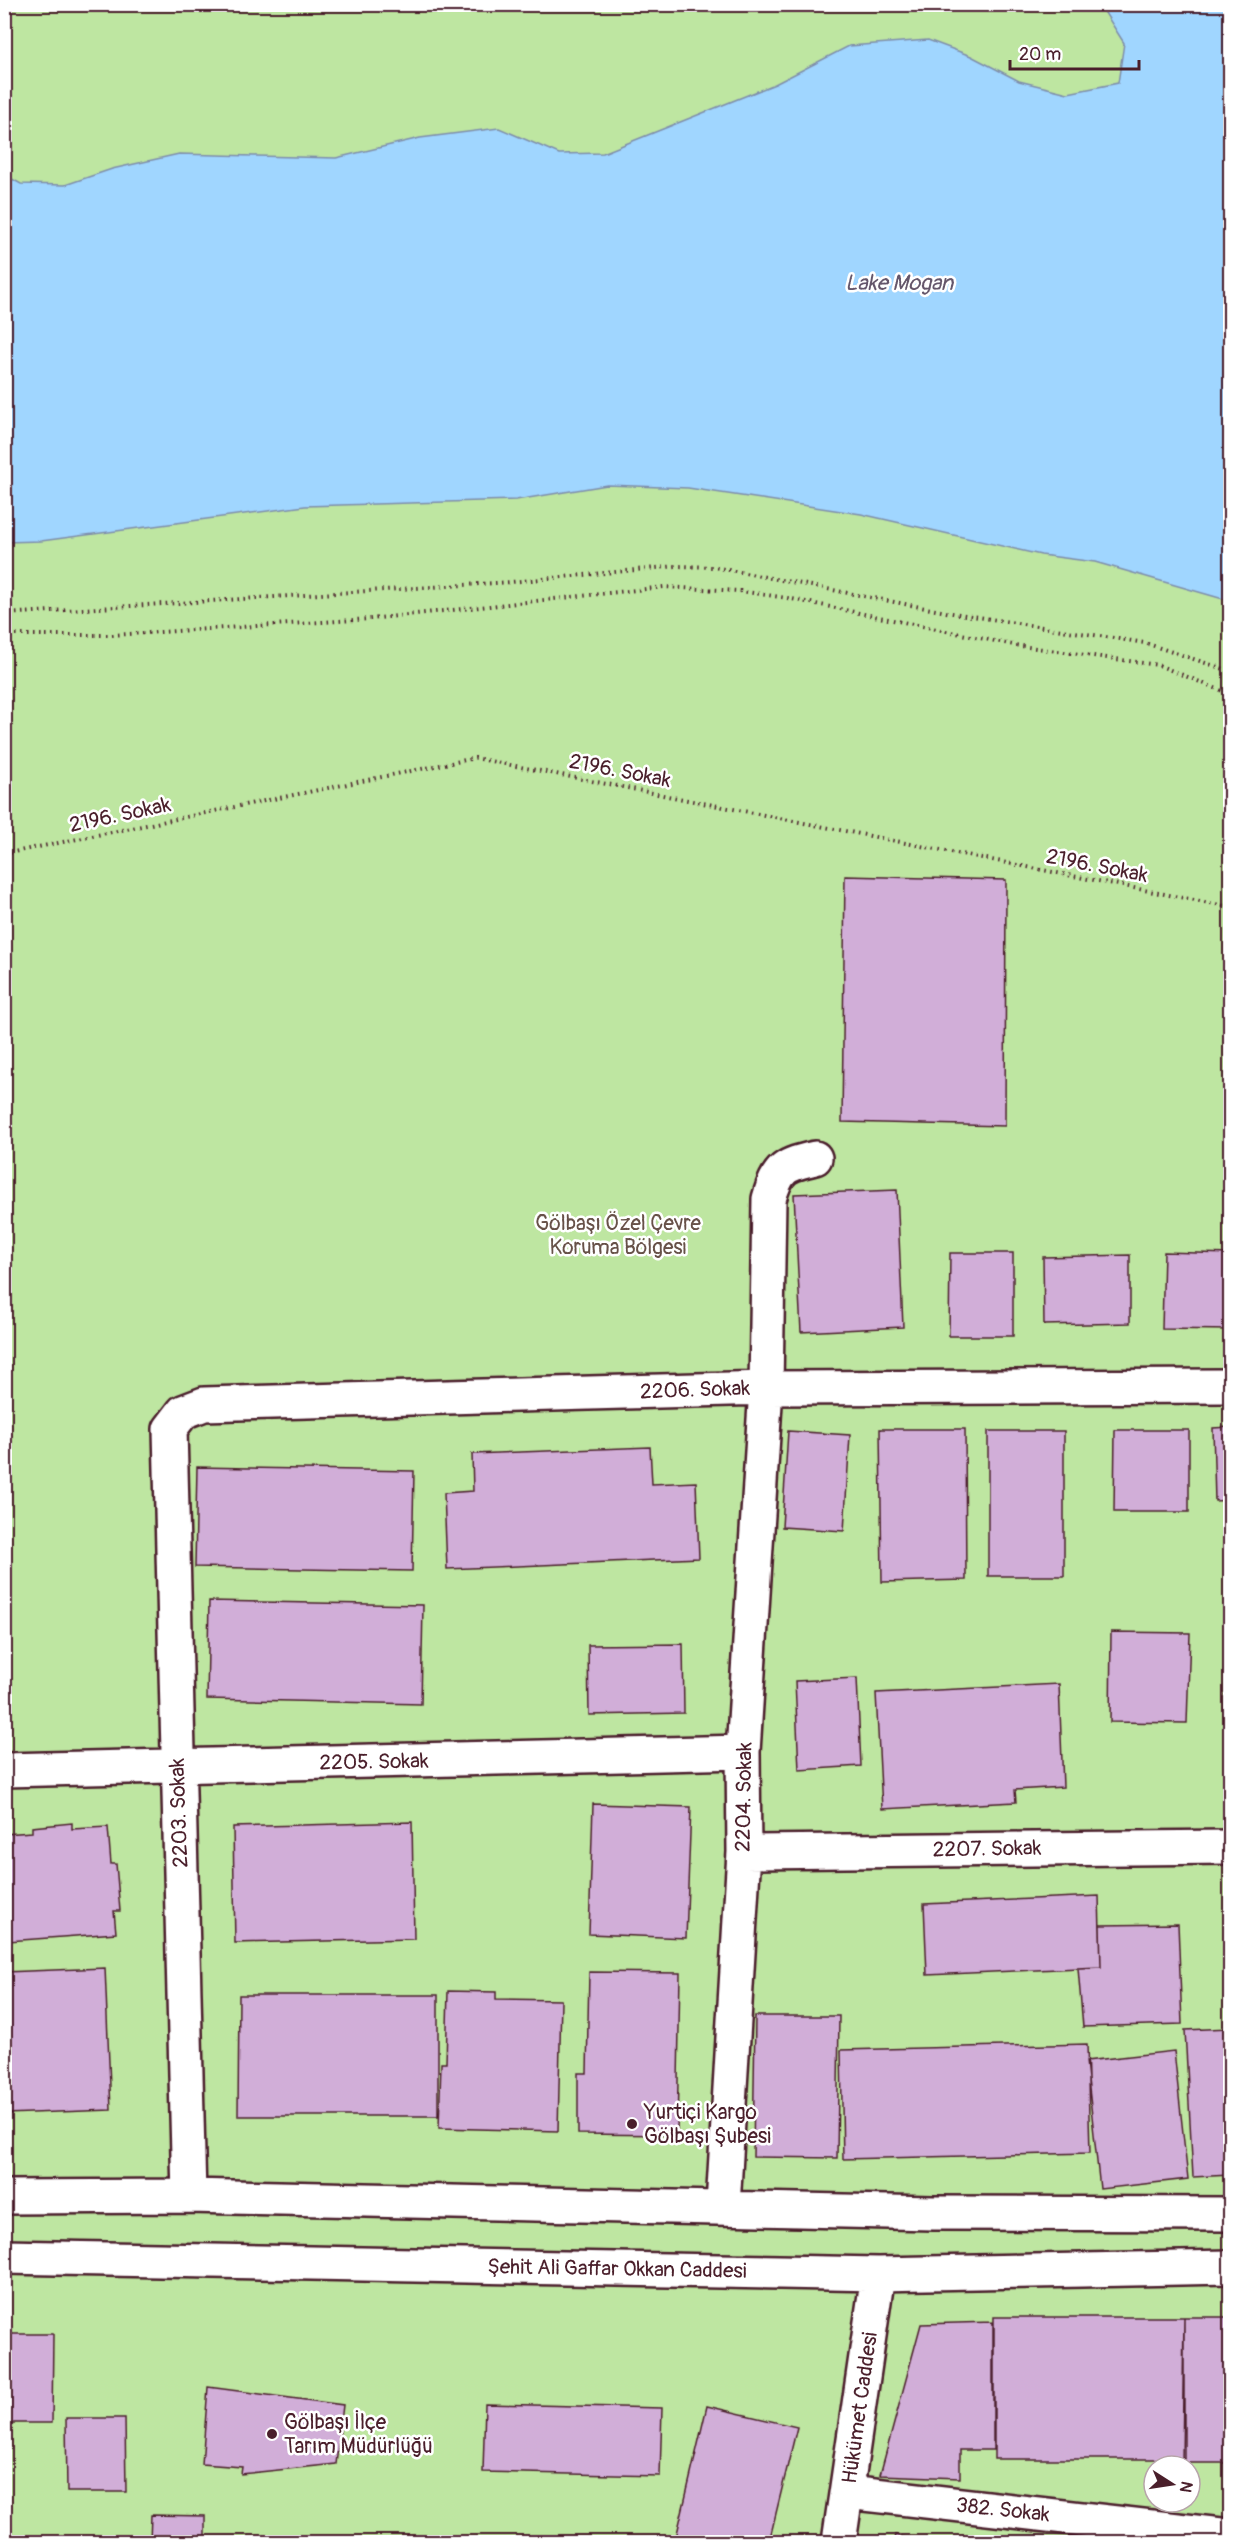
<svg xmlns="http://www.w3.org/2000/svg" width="1235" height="2547" font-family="Pangolin,sans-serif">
  <rect width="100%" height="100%" fill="#f6eff7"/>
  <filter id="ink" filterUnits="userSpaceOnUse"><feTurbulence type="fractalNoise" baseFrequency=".0167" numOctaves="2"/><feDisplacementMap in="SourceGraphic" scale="12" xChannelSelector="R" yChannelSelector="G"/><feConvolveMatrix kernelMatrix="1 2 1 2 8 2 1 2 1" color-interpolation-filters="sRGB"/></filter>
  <g filter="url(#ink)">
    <path fill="#bee6a1" stroke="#848266" stroke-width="1.5" fill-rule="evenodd" d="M5,5H1230V2542H5ZM1154,2466H1190V2502H1154Z"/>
    <path fill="#a0d6ff" stroke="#7e8daa" stroke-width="1.5" d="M1100,5H1230V601L1095,562L1041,555L861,514L688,488L607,485L516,500L305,506L41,541L5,542V175L21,184L65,185L112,169L179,154L336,158L420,138L499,128L559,154L603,153L775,84L849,46L928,40L971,56L1019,81L1068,93L1118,83L1124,43Z"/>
    <path fill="#d1aed8" stroke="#4a1f2b" stroke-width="1.5" d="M845,876L1006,880L1005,1126L842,1122Z
      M897,1190L903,1327L801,1332L794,1194Z
      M1164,1252L1230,1254V1330L1162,1329Z
      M950,1253H1013V1336H949Z
      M1130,1255V1323L1044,1325L1043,1257Z
      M1230,1427V1500L1215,1501L1213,1428Z
      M880,1429H965L966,1580L882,1582Z
      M1115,1430H1189V1512H1114Z
      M788,1431L850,1435L844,1531L782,1527Z
      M988,1431H1064V1576H988Z
      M650,1447L652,1484L696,1482L699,1558L447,1569L444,1493L473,1491L472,1454Z
      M197,1467L414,1471L412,1571L195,1567Z
      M209,1601L423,1605L421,1704L207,1699Z
      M1228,1629H1230V1719L1224,1718Z
      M1111,1632L1190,1633L1187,1723L1110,1722Z
      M683,1644L684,1713L589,1715L588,1645Z
      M857,1678L861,1766L799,1770L795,1681Z
      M1059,1684L1063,1787L1015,1790L1016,1802L882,1809L876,1693Z
      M593,1804L691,1807L686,1938L589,1934Z
      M412,1822L414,1939L235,1943L233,1827Z
      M72,1823V1829L108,1827L111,1864H116L120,1911H114L116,1933L8,1941L4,1912V1834L32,1832V1827Z
      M1099,1896L1101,1967L927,1975L924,1904Z
      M1178,1924L1182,2024L1083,2027L1078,1968L1101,1967L1100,1925Z
      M105,1968L111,2110L5,2114L4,1972Z
      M589,1972L680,1973L677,2135L578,2134V2073H587Z
      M448,1991L496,1992V1999L561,2000L558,2131L439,2128L441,2063H446Z
      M239,1995H438V2116H238Z
      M755,2016H839L837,2158L753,2157Z
      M1230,2028V2175L1193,2177L1185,2030Z
      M1087,2044L1090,2153L843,2159L841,2050Z
      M1174,2051L1188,2179L1100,2189L1086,2061Z
      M994,2317H1184V2459H994Z
      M1184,2317H1230V2463H1182Z
      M993,2322V2450H960V2478L880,2475L921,2324Z
      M4,2334H53L52,2423H4Z
      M208,2387L343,2405L336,2464L241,2474L242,2467L202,2464Z
      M485,2404L662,2408L660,2476L483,2472Z
      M707,2406L797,2427L769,2542H675Z
      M66,2418H125L126,2492H67Z
      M151,2515L205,2516V2542H150Z
      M895,2535L922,2542H893Z"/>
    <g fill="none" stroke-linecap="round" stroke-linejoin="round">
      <g stroke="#4a1f2b" stroke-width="38">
        <path id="minor" d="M4,1770L743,1752
          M744,1852L1230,1847
          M189,2196L170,1429L183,1412L204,1404L766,1388L1230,1386
          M4,2197L189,2196L933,2213L1230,2214
          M723,2206L744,1852L743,1752L766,1388L769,1199C778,1167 785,1165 815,1158
          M4,2257L878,2274L1230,2267
          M848,2492L1230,2536
          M839,2542L878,2274"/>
      </g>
      <path stroke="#4a1f2b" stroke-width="4" stroke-dasharray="1.5 4.5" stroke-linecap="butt" d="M4,614L511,582L677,566L714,567L946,612L1145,643L1230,671
        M4,635H112L370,619L664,587L740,591L787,598L1014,645L1158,665L1230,694
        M4,854L475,758L1230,907"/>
      <use href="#minor" stroke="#fff" stroke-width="33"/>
    </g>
  </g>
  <g fill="#4a1f2b" stroke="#fff" stroke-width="2">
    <circle cx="632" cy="2124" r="6"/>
    <circle cx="272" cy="2434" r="6"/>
  </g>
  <g text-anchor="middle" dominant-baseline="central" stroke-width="5" stroke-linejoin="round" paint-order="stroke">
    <g font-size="21" fill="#4a1f2b" stroke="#fff">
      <text transform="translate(620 771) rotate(11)">2196. Sokak</text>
      <text transform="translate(120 815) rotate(-12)">2196. Sokak</text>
      <text transform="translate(1097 866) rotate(11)">2196. Sokak</text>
      <text transform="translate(695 1390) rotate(-2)">2206. Sokak</text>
      <text transform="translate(374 1762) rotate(-1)">2205. Sokak</text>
      <text transform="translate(744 1797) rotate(-89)">2204. Sokak</text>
      <text transform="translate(179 1813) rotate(-92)">2203. Sokak</text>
      <text transform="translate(987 1849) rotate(-1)">2207. Sokak</text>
      <text transform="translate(617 2269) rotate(1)">Şehit Ali Gaffar Okkan Caddesi</text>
      <text transform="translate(860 2408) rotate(-82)">Hükümet Caddesi</text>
      <text transform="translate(1003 2510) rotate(6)">382. Sokak</text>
    </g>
    <g font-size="21" fill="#675148" stroke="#fff">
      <text x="618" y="1223">Gölbaşı Özel Çevre<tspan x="618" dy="24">Koruma Bölgesi</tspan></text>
    </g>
    <g font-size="21" fill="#4a1f2b" stroke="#fff" text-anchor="start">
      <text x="644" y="2112">Yurtiçi Kargo<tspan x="644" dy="24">Gölbaşı Şubesi</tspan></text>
      <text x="284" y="2422">Gölbaşı İlçe<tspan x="284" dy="24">Tarım Müdürlüğü</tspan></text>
    </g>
    <g font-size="22" font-style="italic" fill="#64566b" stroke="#fff">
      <text x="899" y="283">Lake Mogan</text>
    </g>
  </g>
  <rect width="1235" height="2547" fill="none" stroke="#fff" stroke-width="24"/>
  <rect x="12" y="12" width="1211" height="2523" fill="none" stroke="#4a1f2b" stroke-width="2" filter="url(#ink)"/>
  <g transform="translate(1172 2484) rotate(102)"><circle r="28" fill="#ffffff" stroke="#b7a5aa" stroke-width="1.5"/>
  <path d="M0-4.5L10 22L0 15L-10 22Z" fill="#4a1f2b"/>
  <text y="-9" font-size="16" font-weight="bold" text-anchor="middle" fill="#4a1f2b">N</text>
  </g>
  <path d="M1010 60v9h129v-9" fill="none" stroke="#4a1f2b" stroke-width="3"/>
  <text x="1019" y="60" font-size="18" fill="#4a1f2b" stroke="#ffffff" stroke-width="4.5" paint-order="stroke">20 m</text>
</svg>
